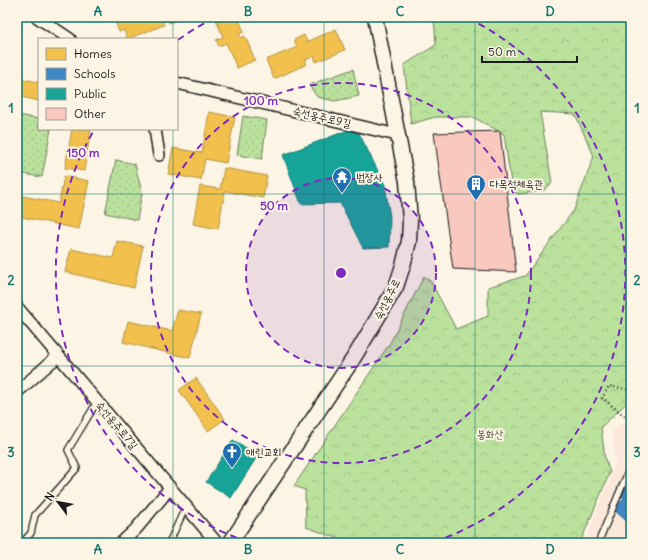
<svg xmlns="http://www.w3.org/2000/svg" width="648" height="560" font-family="Delius,'Poor Story',sans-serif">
  <defs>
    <pattern id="forest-crowns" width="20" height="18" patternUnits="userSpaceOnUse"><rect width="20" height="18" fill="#bbe29d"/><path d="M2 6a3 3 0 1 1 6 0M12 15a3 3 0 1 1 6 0" fill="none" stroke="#a0c187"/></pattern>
    <pattern id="park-dots" width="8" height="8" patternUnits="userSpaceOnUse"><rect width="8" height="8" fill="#bbe29d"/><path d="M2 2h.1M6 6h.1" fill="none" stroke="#a0c187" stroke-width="1.8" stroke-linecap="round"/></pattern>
  </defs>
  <rect width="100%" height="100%" fill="#fcf5e5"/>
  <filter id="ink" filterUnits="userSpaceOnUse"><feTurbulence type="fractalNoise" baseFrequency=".025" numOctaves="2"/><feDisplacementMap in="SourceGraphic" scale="8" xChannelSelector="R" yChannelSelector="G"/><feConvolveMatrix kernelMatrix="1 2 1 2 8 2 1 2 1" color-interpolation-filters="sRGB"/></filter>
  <g filter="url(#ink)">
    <path fill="#fbe8da" d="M631,418V543H584L615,466L613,430Z"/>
    <path fill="url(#forest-crowns)" stroke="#6c7f5c" d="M434,17H631V399L601,427L605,459L610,472L580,543H337L340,539L306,527L305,490L294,486L390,343L424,276L431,282L456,329L488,316V287L525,276L574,210L594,156L575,114L540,112L552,183L543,191L519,194L512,190L504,134L473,117H435L411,124L404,65L436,45Z"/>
    <path fill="url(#park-dots)" stroke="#6c7f5c" d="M353,69L359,96L335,101L317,97L309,85Z
      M19,115L39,119V129H51L42,177L17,173V125Z
      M243,116L267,120L262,159L237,155Z
      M116,160L135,164L142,193L137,220L105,213Z"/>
    <path fill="#f2c14e" stroke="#b2903f" d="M127,17H185L169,23L168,20L162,22L164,25L127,39L124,30L119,32L115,22Z
      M215,17H238L244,32L239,34L241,38L245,36L255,60L237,68L226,43L219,46L216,40L223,37Z
      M336,29L345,50L316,62L314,56L305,60L307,64L274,79L266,60L297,47L294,40L304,35L307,42Z
      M17,78L39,82V101L17,96Z
      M209,112L235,117L226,163L205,159L201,180L168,174L173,148L202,153Z
      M72,129H91L84,171L65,168Z
      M224,168L267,176L263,198L225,191L218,229L193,224L200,186L220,189Z
      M64,176L89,181L79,229L17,216V195L59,203Z
      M117,241L143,246L134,288L65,272L71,249L113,258Z
      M178,310L201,314L190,358L123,342L128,321L172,331Z
      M196,378L225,419L208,431L179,390Z"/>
    <path fill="#3f88c5" stroke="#346892" d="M631,481V525L614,510L624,498L619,494Z"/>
    <path fill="#17a398" stroke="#187a73" d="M356,127L385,185L390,217L389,247L363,248L340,203L301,204L283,155Z
      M233,440L258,455L231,498L206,482Z"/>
    <path fill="#f9c9c0" stroke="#1c1c1c" d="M500,131L516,272L453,269L434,133Z"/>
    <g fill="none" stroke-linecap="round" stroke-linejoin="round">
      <g stroke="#1c1c1c" stroke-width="8">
        <path id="service" d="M22,543L31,533L35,515L77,468L68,450L97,402
          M169,543L186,506
          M598,543L631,465"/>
      </g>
      <g stroke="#1c1c1c" stroke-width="14">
        <path id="minor" d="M37,17L70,39
          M177,83L397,135
          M155,129L159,155
          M17,307L217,543
          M17,392L58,356
          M121,543L136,529L170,488"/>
      </g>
      <g stroke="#1c1c1c" stroke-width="17">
        <path id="tertiary" d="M230,543L353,359L396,287L404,262L409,241L410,220L407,182L375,17"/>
      </g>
      <path stroke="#1c1c1c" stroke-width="2.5" stroke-dasharray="1 3" stroke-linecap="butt" d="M631,390L609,386L602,398L631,421"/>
      <use href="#service" stroke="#fcf5e5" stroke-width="5.5"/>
      <use href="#minor" stroke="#fcf5e5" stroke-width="11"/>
      <use href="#tertiary" stroke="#fcf5e5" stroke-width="14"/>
    </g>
  </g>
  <path fill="none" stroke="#0f766e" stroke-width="1" stroke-opacity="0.55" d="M173,17V39M324,17V543M475,17V543M173,129V543M17,194H631M17,366H631"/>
  <circle cx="341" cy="273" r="95" fill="#7b2cbf" fill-opacity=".12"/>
  <g fill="none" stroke="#7b2cbf" stroke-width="2" stroke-dasharray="7 5">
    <circle cx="341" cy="273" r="95"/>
    <circle cx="341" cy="273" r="190"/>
    <path d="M248 542A285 285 0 0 1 94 130M178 40A285 285 0 0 1 214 18M468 18A285 285 0 0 1 434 542"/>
  </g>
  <defs>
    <g id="temple-pin" transform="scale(1)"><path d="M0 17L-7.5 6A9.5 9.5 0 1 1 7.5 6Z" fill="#1f6fb2" stroke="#fcf5e5"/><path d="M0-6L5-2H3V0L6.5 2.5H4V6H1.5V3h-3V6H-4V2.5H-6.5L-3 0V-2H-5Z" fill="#fff"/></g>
    <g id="building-pin" transform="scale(1)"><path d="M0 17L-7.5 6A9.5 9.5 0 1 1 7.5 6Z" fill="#1f6fb2" stroke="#fcf5e5"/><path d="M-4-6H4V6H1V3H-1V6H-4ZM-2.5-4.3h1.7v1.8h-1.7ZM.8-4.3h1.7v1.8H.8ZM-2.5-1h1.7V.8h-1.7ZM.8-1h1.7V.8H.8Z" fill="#fff"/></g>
    <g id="church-pin" transform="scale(1)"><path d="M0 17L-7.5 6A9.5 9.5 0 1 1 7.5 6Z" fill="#1f6fb2" stroke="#fcf5e5"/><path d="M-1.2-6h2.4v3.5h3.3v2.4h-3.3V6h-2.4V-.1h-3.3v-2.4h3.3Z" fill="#fff"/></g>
  </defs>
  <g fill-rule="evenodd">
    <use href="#temple-pin" x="342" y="177"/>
    <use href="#building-pin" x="476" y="184"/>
    <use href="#church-pin" x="232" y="452"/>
  </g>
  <g text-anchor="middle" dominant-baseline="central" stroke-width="4" stroke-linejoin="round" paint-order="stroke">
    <g font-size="11" fill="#1c1c1c" stroke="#fcf5e5">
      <text transform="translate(322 117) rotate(13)">숙선옹주로9길</text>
      <text transform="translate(387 299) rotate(-63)">숙선옹주로</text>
      <text transform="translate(117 425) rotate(50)">숙선옹주로7길</text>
    </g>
    <g font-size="11" fill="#1c1c1c" stroke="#fcf5e5" text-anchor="start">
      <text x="356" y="177">법장사</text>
      <text x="490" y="184">다목적체육관</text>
      <text x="246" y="452">애린교회</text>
    </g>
    <g font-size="11" fill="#4c5743" stroke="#fcf5e5">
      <text x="490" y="434">봉화산</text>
    </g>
  </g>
  <circle cx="341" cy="273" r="6" fill="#7b2cbf" stroke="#fcf5e5" stroke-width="2"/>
  <g font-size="12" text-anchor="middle" font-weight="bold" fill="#7b2cbf" stroke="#fcf5e5" stroke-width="4" stroke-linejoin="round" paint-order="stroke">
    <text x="261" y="105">100 m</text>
    <text x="83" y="157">150 m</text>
    <text x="274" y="210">50 m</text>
  </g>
  <rect width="648" height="560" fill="none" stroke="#fcf5e5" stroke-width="44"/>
  <rect x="38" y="38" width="140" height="92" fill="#fcf5e5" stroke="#a29e95"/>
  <rect x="46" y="48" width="20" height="12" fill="#f2c14e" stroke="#a29e95"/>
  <text x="74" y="58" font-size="12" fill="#1c1c1c">Homes</text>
  <rect x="46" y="68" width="20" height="12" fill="#3f88c5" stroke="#a29e95"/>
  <text x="74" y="78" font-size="12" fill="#1c1c1c">Schools</text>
  <rect x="46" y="88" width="20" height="12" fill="#17a398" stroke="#a29e95"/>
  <text x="74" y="98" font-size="12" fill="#1c1c1c">Public</text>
  <rect x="46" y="108" width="20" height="12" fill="#f9c9c0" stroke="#a29e95"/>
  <text x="74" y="118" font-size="12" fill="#1c1c1c">Other</text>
  <g transform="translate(58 502) rotate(302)" stroke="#fcf5e5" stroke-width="3" paint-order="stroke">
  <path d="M0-3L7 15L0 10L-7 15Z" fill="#1c1c1c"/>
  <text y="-6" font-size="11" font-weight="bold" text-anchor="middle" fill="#1c1c1c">N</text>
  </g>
  <path d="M482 56v6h95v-6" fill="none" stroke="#1c1c1c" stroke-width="2"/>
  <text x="488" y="56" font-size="12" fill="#1c1c1c" stroke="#fcf5e5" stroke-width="3" paint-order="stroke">50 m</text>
  <rect x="22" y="22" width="604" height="516" fill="none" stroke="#0f766e" stroke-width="1.5"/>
  <g font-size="13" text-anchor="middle" font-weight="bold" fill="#0f766e">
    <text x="98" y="16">A</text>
    <text x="248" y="16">B</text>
    <text x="400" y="16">C</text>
    <text x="550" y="16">D</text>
    <text x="11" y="113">1</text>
    <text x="637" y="113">1</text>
    <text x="11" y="285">2</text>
    <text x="637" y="285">2</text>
    <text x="11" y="457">3</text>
    <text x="637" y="457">3</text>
    <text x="98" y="554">A</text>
    <text x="248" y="554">B</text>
    <text x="400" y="554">C</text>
    <text x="550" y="554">D</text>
  </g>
</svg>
